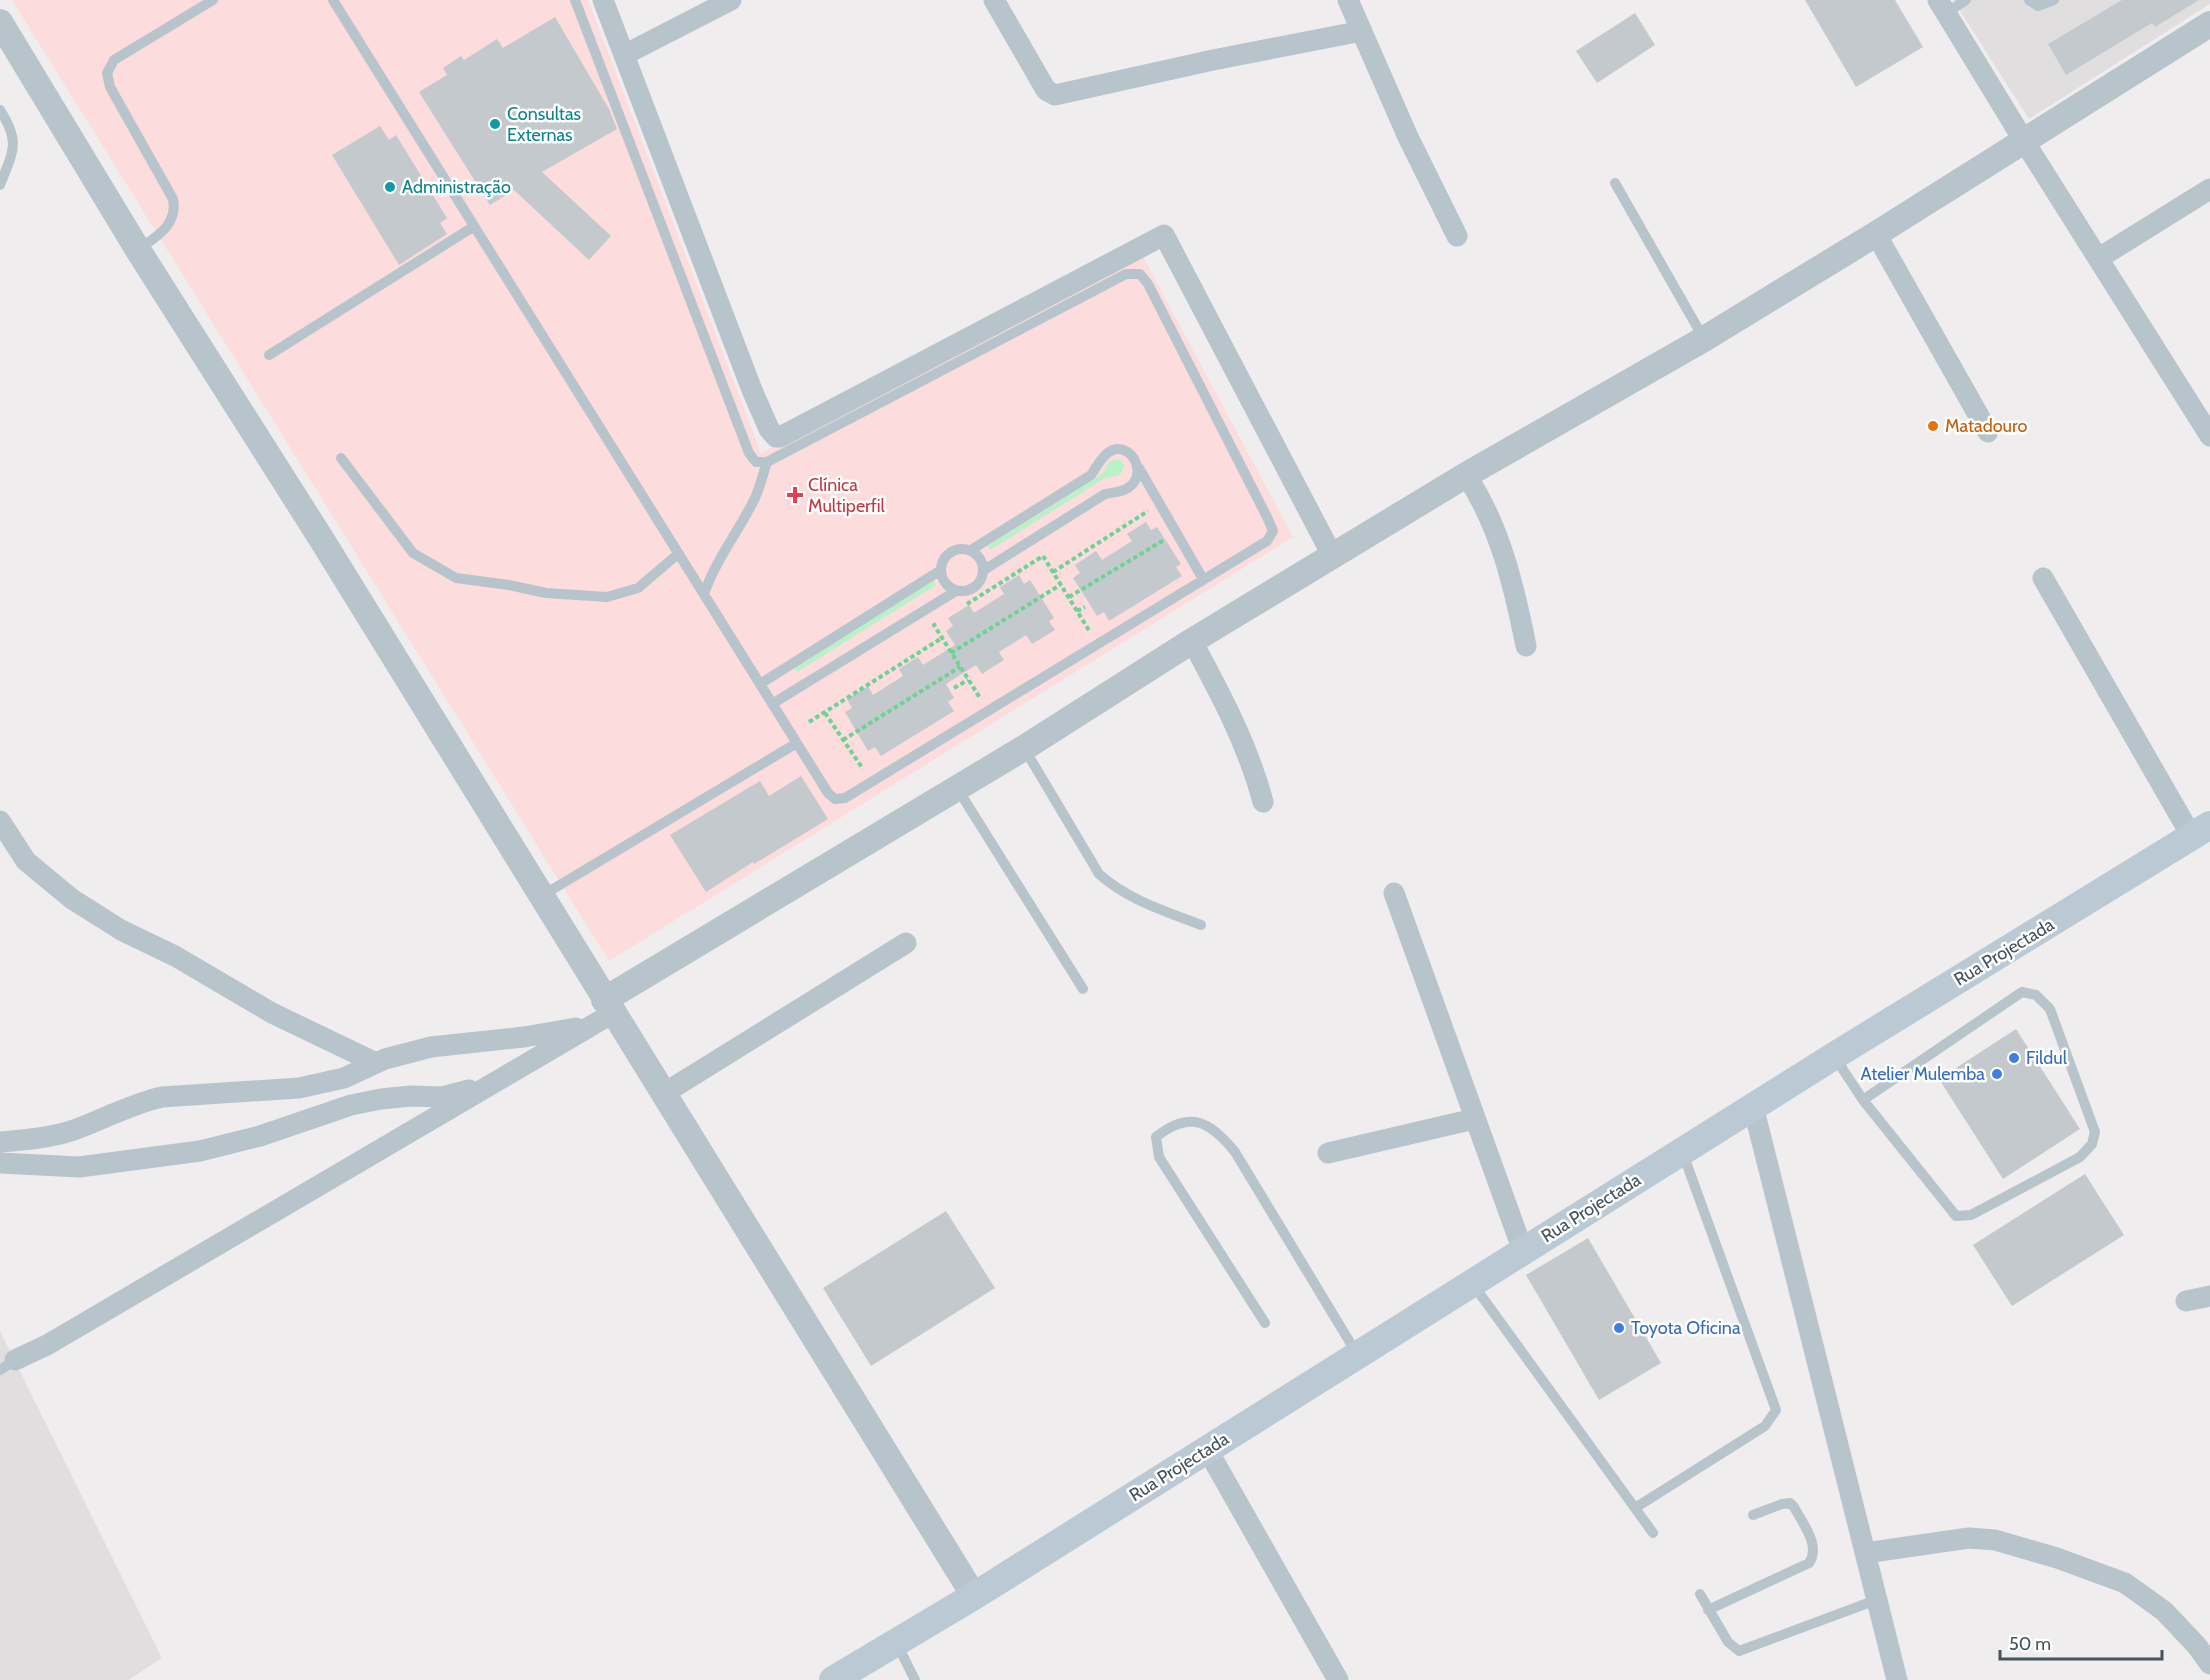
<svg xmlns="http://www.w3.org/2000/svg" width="2210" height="1680" font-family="Cabin,sans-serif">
  <rect width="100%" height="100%" fill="#f0edee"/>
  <path fill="#e1dee0" d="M1953,0H2210V4L2029,119Z
    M0,1331L162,1658L128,1680H0Z"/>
  <path fill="#fcdcdc" d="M12,0H588L761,453L1141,253L1293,537L609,961Z"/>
  <path fill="#b9f1c8" d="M1117,459L1122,461L1124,466L1120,475L1105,478L990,550L988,546L1102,474L1109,462Z
    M933,581L936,585L797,672L795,668Z"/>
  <path fill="#c4c9ce" d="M1805,0H1895L1923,47L1856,87Z
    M2122,0H2199L2155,27L2152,23L2066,75L2048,44Z
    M1635,13L1655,45L1597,83L1576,51Z
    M555,17L609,109L617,129L542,172L611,236L589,260L514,190L490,205L419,92L447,75L443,68L461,56L464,60L497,39L503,48Z
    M380,126L389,140L396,135L447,218L440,223L447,234L399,265L332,155Z
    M1146,522L1151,530L1157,527L1181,564L1176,567L1182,576L1109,621L1104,612L1097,616L1073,578L1080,573L1075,565L1096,551L1102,560L1132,541L1127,534Z
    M1019,575L1024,584L1030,580L1054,618L1049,621L1055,630L1032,644L1026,635L999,652L1004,660L982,674L976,665L946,684L954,698L948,702L954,711L881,756L875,747L868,751L845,712L852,708L847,699L868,686L873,695L903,676L899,669L918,657L923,665L955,645L946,631L953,626L948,618L969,605L974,613L1004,594L1000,587Z
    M801,776L828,819L754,864L753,862L706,892L670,835L760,781L769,796Z
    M2016,1029L2080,1129L2003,1179L1939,1079Z
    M2085,1174L2124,1235L2012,1306L1973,1245Z
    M946,1211L995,1288L871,1366L823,1288Z
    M1588,1238L1661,1363L1599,1400L1526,1275Z"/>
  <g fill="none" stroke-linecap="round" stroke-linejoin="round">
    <path stroke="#6fd196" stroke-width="4" stroke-dasharray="4.5 3" stroke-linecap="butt" d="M1053,572L1148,511
      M1069,597L1164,540
      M967,604L1043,556L1090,632
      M1077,611L1085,607
      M936,624L934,625L980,698
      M951,653L1060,585
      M954,688L968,680
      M825,713L863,769
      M809,722L942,638
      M843,740L960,667"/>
    <path stroke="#b8c4cc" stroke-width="10" d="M333,0L828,793L835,799L845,798L1267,541L1273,531L1267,517L1148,284L1140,274H1126L767,462H756L749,453L575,0
      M2029,0L2038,6L2054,0
      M1946,13L1966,0
      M0,110C21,143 13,151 0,185
      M1615,183L1704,339
      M138,250C157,236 178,225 173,199L110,87L107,73L114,60L213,0
      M269,355L473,227
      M341,458L413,553L456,578L509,585L546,593L607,597L638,588L678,554
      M1139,468L1203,579
      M941 570a21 21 0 1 1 42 0a21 21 0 1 1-42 0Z
      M971,550L1091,475C1096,468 1101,457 1109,452C1131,438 1152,478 1124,490C1118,492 1111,493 1105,494L984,570
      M704,594C716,559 739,531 755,498C760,487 763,474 767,462
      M760,684L941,570
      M772,704L956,591
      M1024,748L1099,874C1128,900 1165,911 1201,925
      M957,788L1083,989
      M543,895L797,743
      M1834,1056L1863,1100L1956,1216L1971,1215L2080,1157L2092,1144L2095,1132L2050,1009L2036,995L2022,992L1863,1100
      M1472,1283L1653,1533
      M1265,1323L1159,1157L1156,1137C1190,1110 1210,1121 1235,1152L1357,1354
      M0,1370L15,1360
      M1635,1508L1765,1426L1776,1410L1682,1151
      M1700,1594L1728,1642L1739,1651L1876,1600
      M1708,1610L1809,1563C1821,1546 1803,1524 1794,1507L1790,1503L1782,1504L1753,1515
      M896,1642L915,1680"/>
    <path stroke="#b8c4cc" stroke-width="21" d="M603,0L752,390L769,429L776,437H780L1164,235L1332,555
      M994,0L1046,90L1055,95L1213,60L1362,31
      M1348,0L1408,137L1457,236
      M1938,0L2024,141L2210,436
      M624,55L731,0
      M1876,234L1988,432
      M2099,258L2210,189
      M1466,475C1500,526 1514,586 1526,646
      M2043,578L2192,837
      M1192,641C1220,693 1248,745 1263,802
      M0,821L26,861L72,899L121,930L175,956L272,1013L376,1063
      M1394,893L1523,1251
      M663,1094L906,943
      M1753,1106L1897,1680
      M0,1142C25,1140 50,1138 74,1130C104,1119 131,1104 162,1097L299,1088L344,1078L385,1059L431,1047L524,1037L576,1028
      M1328,1153L1474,1119
      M0,1163L79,1167L200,1151L260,1136L351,1105L381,1099L411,1096L442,1097L469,1090
      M2186,1301L2210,1296
      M15,1360L47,1345L613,1013
      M1207,1449L1338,1680
      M1865,1553L1969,1538L1995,1540L2057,1558L2125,1583L2164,1611L2197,1646L2210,1664"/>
    <path stroke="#b8c4cc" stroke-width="26" d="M0,22L138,250L322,540L974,1596
      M604,1000L1024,748L1192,641L1466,475L1704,339L1876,234L2210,24"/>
    <path stroke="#bac9d3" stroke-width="28" d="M833,1680L974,1596L1834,1056L2210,825"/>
  </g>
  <g fill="#0f9aa8" stroke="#fff" stroke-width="2">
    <circle cx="495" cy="124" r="6"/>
    <circle cx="390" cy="187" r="6"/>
  </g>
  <circle fill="#e8710a" stroke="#fff" stroke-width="2" cx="1933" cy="426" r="6"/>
  <path fill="#e0444e" stroke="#fff" stroke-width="2" d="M792 486h6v6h6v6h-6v6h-6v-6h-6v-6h6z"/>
  <g fill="#3f7fe0" stroke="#fff" stroke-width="2">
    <circle cx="2014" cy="1058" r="6"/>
    <circle cx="1997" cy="1074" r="6"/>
    <circle cx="1619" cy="1328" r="6"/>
  </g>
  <g text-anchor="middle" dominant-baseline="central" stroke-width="5" stroke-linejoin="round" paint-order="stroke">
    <g font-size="18" fill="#0d838f" stroke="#fff" text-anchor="start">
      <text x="507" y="114">Consultas<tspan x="507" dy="21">Externas</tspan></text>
      <text x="402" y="187">Administração</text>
    </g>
    <g font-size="18" fill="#c56008" stroke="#fff" text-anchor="start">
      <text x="1945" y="426">Matadouro</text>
    </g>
    <g font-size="18" fill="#be3a42" stroke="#fff" text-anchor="start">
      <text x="808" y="485">Clínica<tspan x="808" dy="21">Multiperfil</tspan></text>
    </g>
    <g font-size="18" fill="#45535c" stroke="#fff">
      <text transform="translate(2004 952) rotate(-31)">Rua Projectada</text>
      <text transform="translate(1591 1208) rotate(-32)">Rua Projectada</text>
      <text transform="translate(1179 1467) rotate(-32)">Rua Projectada</text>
    </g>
    <g font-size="18" fill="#366cbe" stroke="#fff" text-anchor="start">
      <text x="2026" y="1058">Fildul</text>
      <text x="1985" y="1074" text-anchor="end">Atelier Mulemba</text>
      <text x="1631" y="1328">Toyota Oficina</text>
    </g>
  </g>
  <path d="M2000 1650v9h162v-9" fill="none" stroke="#45535c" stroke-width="3"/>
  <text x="2009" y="1650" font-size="18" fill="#45535c" stroke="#ffffff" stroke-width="4.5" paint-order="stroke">50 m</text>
</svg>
